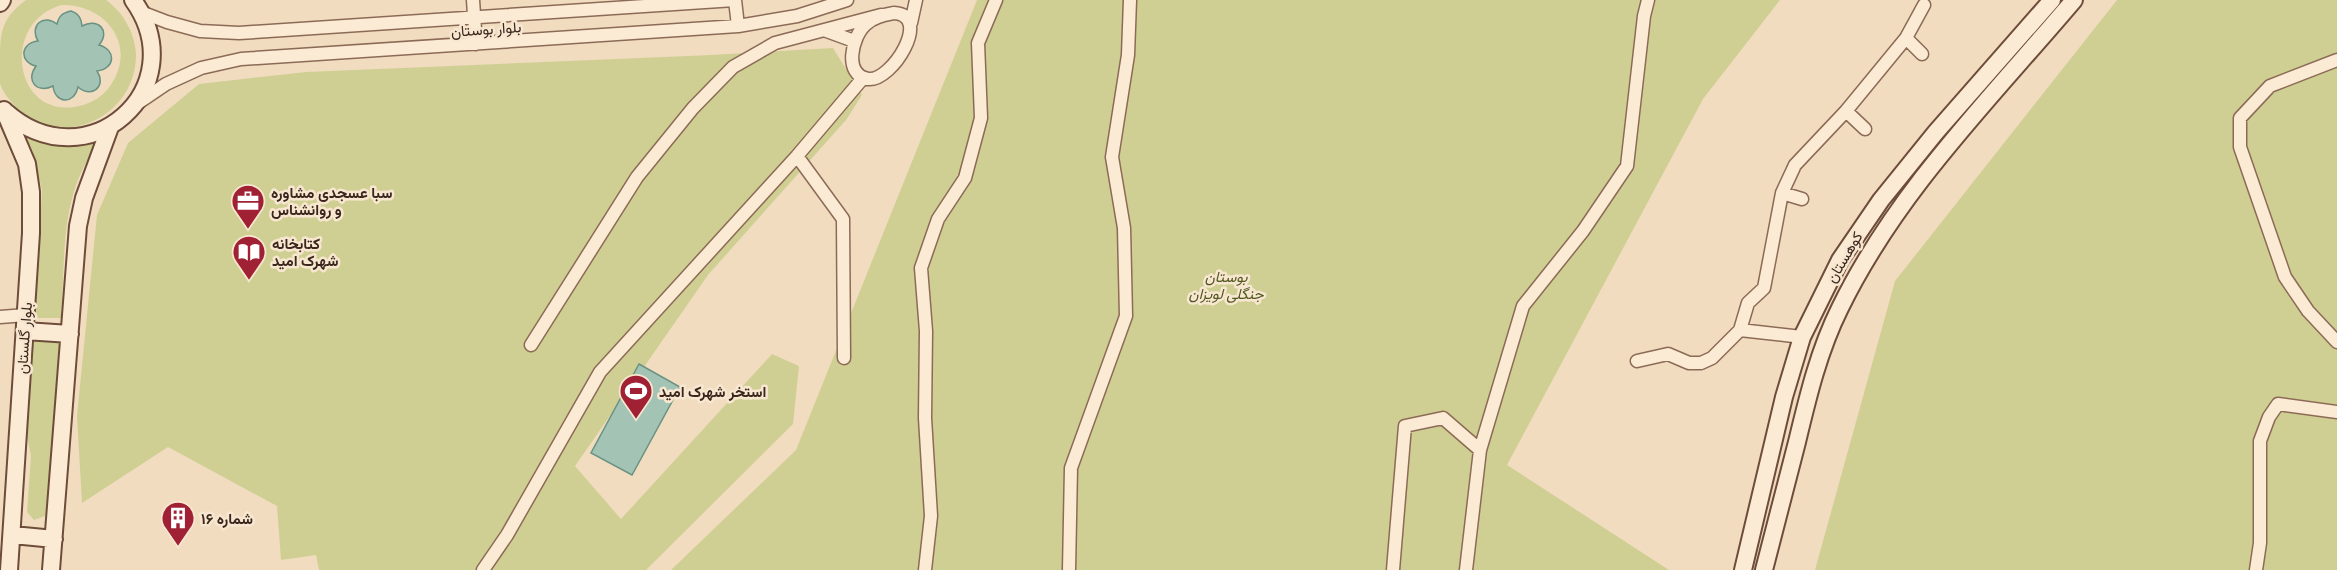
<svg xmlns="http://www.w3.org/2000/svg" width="2337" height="570" font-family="'IBM Plex Serif',Vazirmatn,serif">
  <rect width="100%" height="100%" fill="#f1dcc0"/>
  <path fill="#d0cf93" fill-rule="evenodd" d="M26,0H106C123,12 135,33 136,54C137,115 64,152 18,109C11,102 2,92 0,83C0,77 0,70 0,64C0,34 0,19 26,0ZM62,5C104,4 137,43 112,83C105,95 93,103 79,106C13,121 0,21 62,5Z
    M977,0H1780L1703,99L1507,465L1669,570H671L796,450Z
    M2117,0H2337V570H1815L1895,281Z
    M833,48L862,95L846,120L708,275L575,466L621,519L772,354L799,366L793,424L646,570H319L316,555L281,560L277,506L168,447L82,503L77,416L97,215L128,143L199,84L306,72L711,55Z
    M23,134C50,151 78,146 107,135C58,184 66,255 61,318H35L42,190L32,149Z
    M33,340L61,342L47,508L45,516L34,520L27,512L31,456L26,430Z"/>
  <path fill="#a3c3b5" stroke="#699282" stroke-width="1.5" d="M71,11C79,14 81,18 82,26C98,17 111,31 99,45C117,50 115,69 97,71C107,86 92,99 78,87C74,105 55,104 53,86C37,94 25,81 36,66C19,62 20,43 38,41C29,26 43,13 57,24C59,16 62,13 71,11Z
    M639,364L680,387L632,475L591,453Z"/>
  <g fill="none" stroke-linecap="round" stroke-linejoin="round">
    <g stroke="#8c6b56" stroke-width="15">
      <path id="street" d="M473,0L476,44
        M735,0L738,26
        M141,12L167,22L200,31L239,33L735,0
        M894,13C933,15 892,82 868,79C843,75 852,37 865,25C873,17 884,15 894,13Z
        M911,23L916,0
        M824,30L854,41
        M1906,38L1922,54
        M2337,60L2270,86L2240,118V147L2285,277L2308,311L2337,342
        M138,103L166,84L201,68L241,59L738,26L797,16L847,0
        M1846,111L1865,129
        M797,156L843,219L844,358
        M1782,193L1802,199
        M0,317L26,315
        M1740,330L1802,337
        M531,345L637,177L693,108L733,67L775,43L881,15
        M1637,361L1668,354L1689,363H1701L1712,358L1740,330L1748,303L1764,288L1782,193L1795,165L1846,111L1906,38L1924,5
        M483,570L507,535L600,372L797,156L863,78
        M925,570L931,516L925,418L926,331L921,268L938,219L965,178L981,118L978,43L996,0
        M1069,570L1071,468L1126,316L1124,228L1112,157L1128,55L1130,0
        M1393,570L1405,426L1443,418L1480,450
        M1466,570L1480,450L1523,306L1583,231L1627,166L1644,16L1648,0
        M2256,570L2260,543V441L2269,417L2278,404L2337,412"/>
    </g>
    <g stroke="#6e4c3a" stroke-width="20">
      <path id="secondary" d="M0,3L2,0
        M4,110L27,164L31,192V233L9,570
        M6,112C87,184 196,88 133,0
        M25,331L70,334
        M13,535L54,539
        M51,570L78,226L84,198L110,127
        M1743,570L1784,397L1802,337L1840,260L1881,200L1936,132L2052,0
        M1764,570C1775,527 1786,485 1797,442C1808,396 1819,350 1840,308C1897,191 1991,98 2074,0"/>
    </g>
    <use href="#street" stroke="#fbead4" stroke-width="12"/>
    <use href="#secondary" stroke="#fbead4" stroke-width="16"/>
  </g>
  <defs>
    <g id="office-pin" transform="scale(1.725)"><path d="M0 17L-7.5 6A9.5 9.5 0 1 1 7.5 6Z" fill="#a02134" stroke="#f8e7d0"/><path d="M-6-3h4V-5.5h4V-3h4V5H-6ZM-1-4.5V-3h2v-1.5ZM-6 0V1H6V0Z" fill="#fff"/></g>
    <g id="library-pin" transform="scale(1.725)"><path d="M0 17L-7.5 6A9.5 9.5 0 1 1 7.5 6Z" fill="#a02134" stroke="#f8e7d0"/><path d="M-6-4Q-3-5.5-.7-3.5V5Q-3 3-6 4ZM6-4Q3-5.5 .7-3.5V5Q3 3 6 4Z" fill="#fff"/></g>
    <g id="stadium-pin" transform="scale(1.725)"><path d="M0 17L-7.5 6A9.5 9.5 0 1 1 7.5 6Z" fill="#a02134" stroke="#f8e7d0"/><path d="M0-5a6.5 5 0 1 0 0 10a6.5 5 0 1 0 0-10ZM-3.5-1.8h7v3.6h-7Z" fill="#fff"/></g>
    <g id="building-pin" transform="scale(1.725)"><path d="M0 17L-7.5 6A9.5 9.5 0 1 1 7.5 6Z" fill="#a02134" stroke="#f8e7d0"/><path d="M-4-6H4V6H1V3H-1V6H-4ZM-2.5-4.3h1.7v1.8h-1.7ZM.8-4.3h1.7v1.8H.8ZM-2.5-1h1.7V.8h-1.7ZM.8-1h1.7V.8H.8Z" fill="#fff"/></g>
  </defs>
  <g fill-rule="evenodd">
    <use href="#office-pin" x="248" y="201"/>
    <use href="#library-pin" x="249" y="252"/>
    <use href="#stadium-pin" x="636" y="391"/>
    <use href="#building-pin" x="178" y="518"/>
  </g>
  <g text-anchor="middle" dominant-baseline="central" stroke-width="5" stroke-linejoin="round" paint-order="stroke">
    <g font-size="15" fill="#3a261c" stroke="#f8e7d0">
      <text transform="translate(486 29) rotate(-4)">بلوار بوستان</text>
      <text transform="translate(1844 257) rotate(-59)">کوهستان</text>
      <text transform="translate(24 338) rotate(-86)">بلوار گلستان</text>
    </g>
    <g font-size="15" font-weight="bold" fill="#3a261c" stroke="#f8e7d0" text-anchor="start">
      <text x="271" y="192">سبا عسجدی مشاوره<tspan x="271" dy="17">و روانشناس</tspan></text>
      <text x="272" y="243">کتابخانه<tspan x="272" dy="17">شهرک امید</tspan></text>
      <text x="659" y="391">استخر شهرک امید</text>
      <text x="201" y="518">شماره ۱۶</text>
    </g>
    <g font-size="15" font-style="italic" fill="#525821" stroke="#f8e7d0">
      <text x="1226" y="276">بوستان<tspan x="1226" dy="17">جنگلی لویزان</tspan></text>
    </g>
  </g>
</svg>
